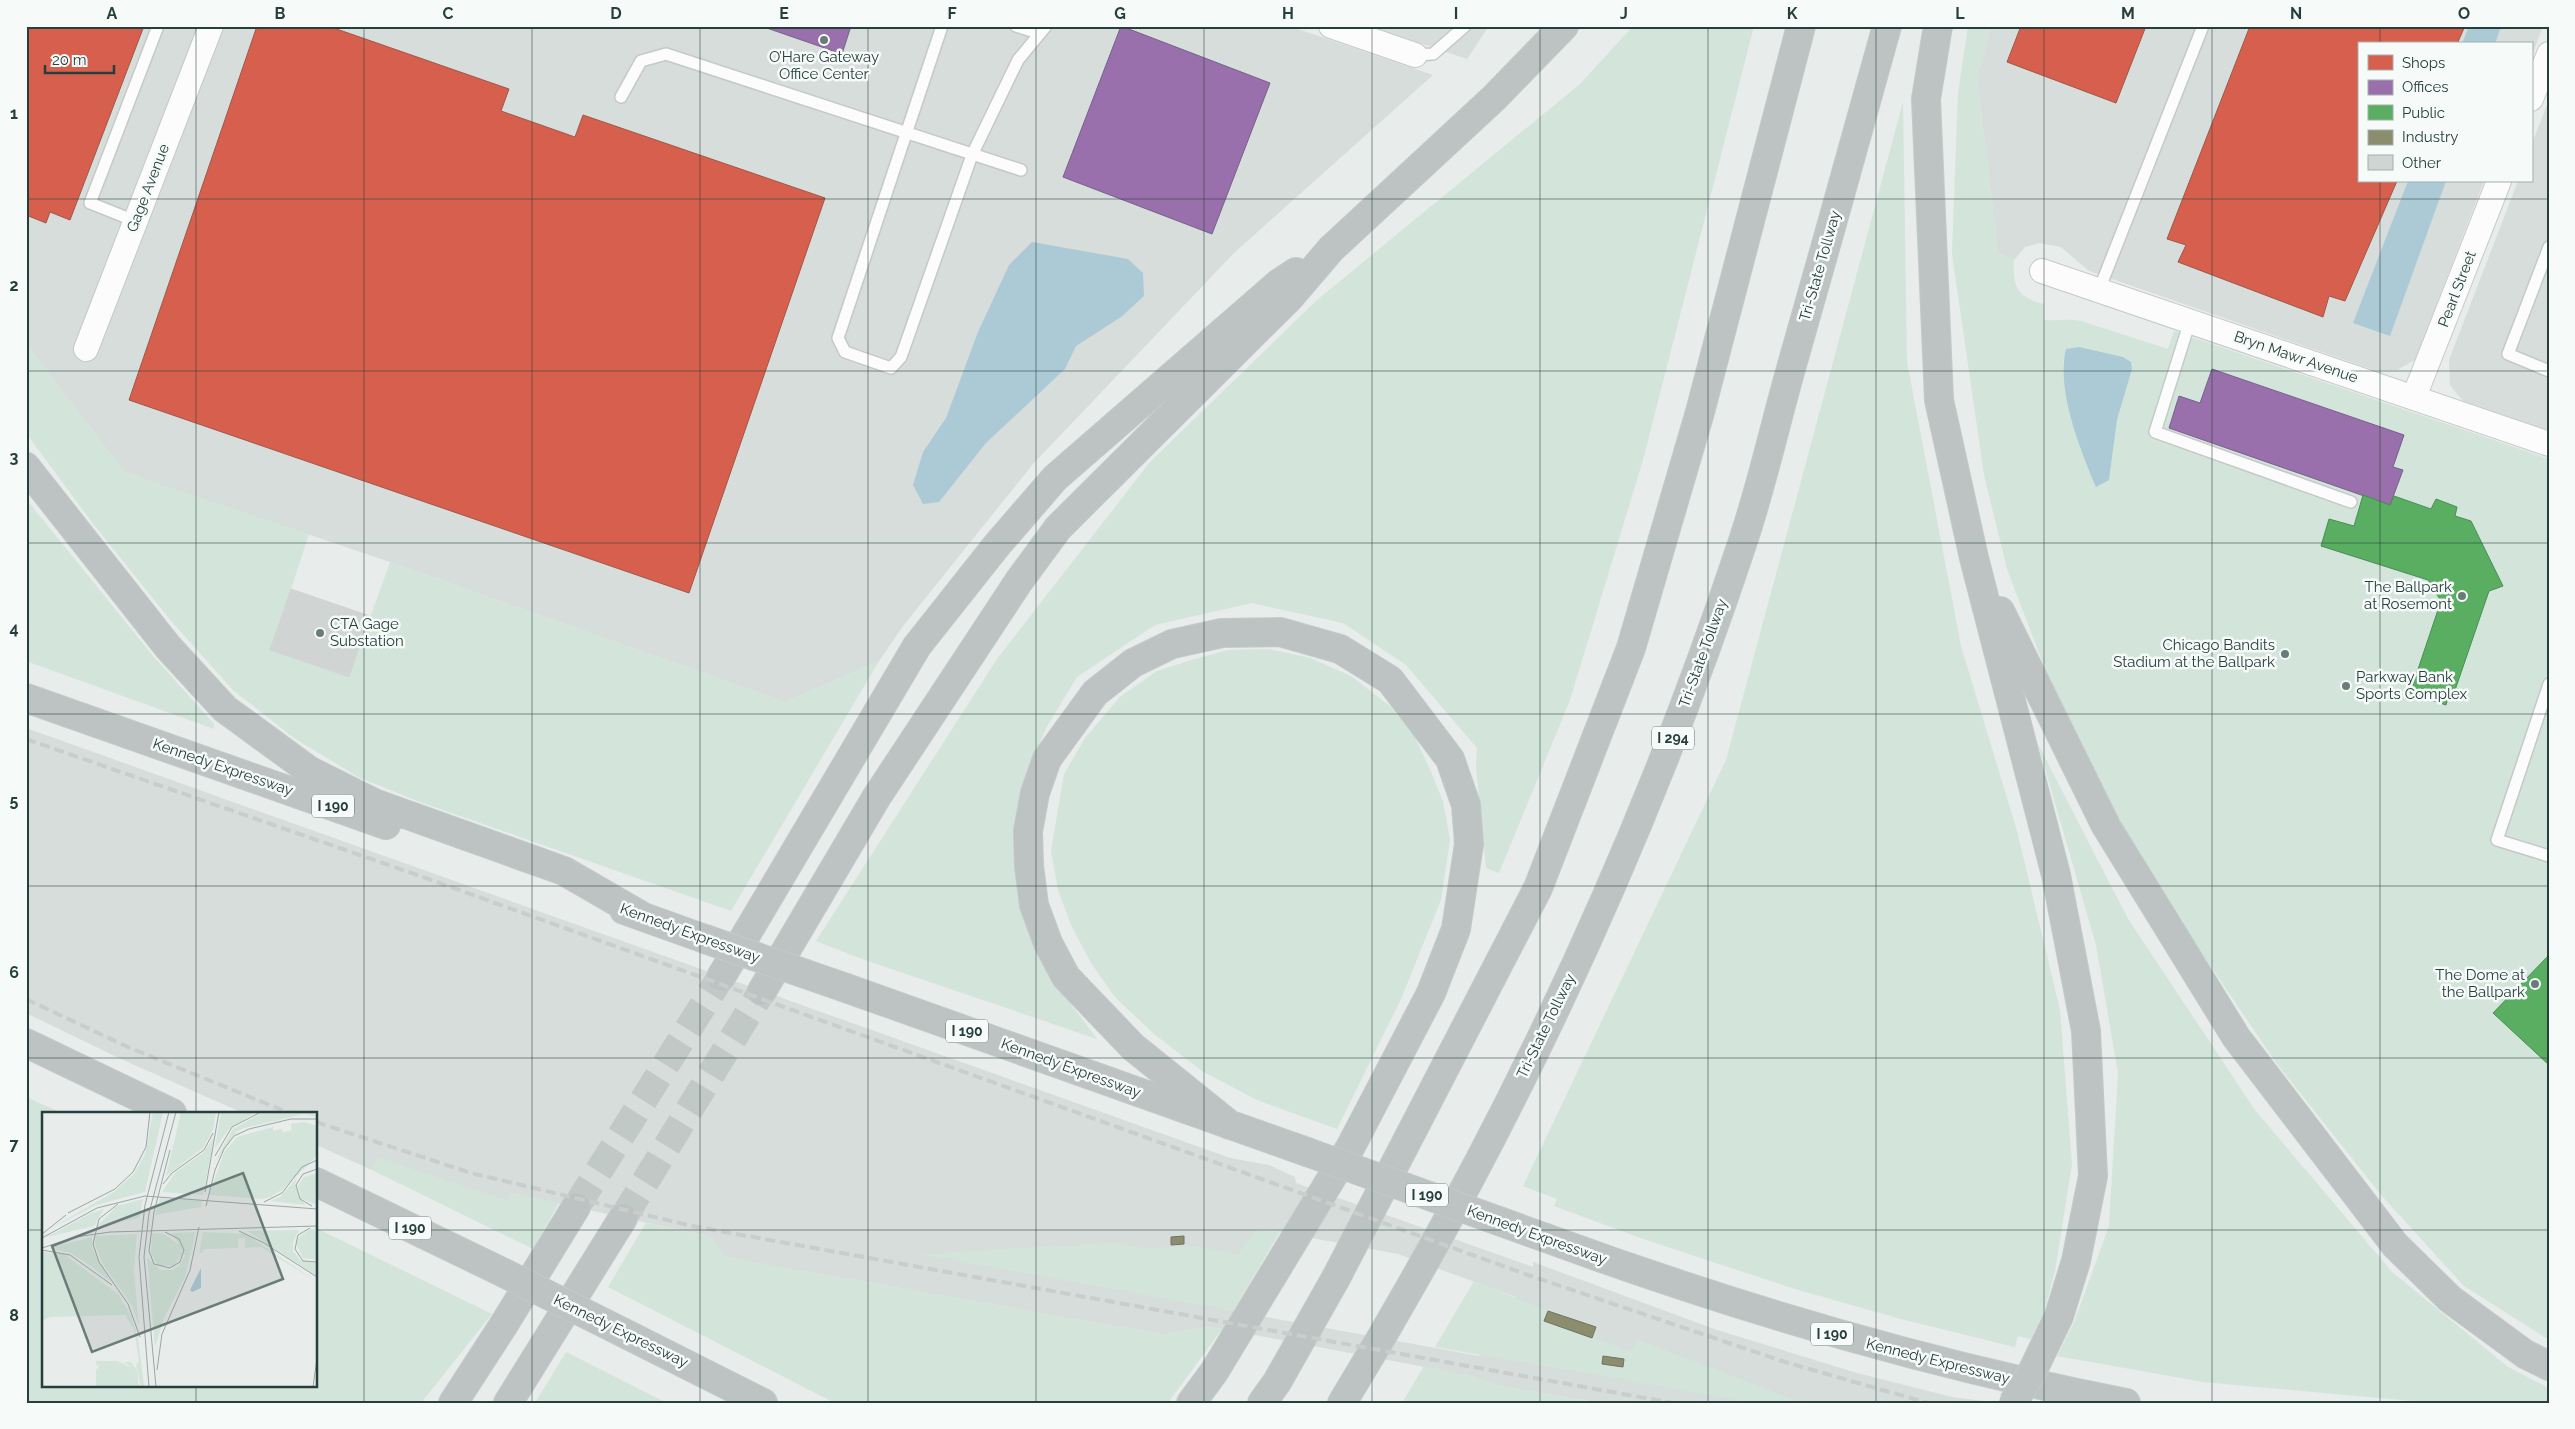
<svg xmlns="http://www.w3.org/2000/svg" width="2575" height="1429" font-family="Raleway,sans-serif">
  <rect width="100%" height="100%" fill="#e8ecea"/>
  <path fill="#d6dddb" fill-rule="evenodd" d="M26,26H1289L1433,75L1234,253L1033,464L903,626L879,661L785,702L390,562L124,472L26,343Z
    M1369,26H1489L1467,59Z
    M1991,26H2543L2531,58V44H2359V181H2484L2415,360L2397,370H2374L2089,271L2061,247L2039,243L2025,247L2014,260L1998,253L1977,78Z
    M2549,100V431L2463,401L2450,385L2449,360L2518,181H2531V146Z
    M26,728L1230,1158L1269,1165L1295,1177L1296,1183L1533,1267V1262L1717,1330L1857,1373L1952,1397L1999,1403H1601L1500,1386L1468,1375L1222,1329L1209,1327L1161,1334L725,1257L712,1237L511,1193L508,1201L378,1158L372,1170L316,1145V1113H243L121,1059L26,1013ZM1268,1230L1398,1254L1516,1297L1479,1356L1223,1309Z"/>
  <path fill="#d3e4da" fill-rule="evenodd" d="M1633,26H1754L1643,460L1570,700L1499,873L1486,868L1476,767L1477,748L1406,665L1343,623L1252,603L1155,625L1077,677L1046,728L1025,780L1015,844L1062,992L1097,1039L862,959L816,941L997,659L1150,462L1317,300L1580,84Z
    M1968,26H1991L1977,78L1998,253L2014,260C2012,286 2018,298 2044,304V320C2057,321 2068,318 2081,321L2168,349L2174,331L2549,459V1340L2464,1286L2382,1196L2277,1064L2146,871L2058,703L2007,569L1984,475L1952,254L1958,93ZM2063,361L2131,362L2132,369L2117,420L2109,480L2081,450L2067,395Z
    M1903,102L1907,362L1961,646L2017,831L2060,1010L2072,1164L2055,1271L2044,1312L2031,1339L2018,1336L2015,1347L1901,1319L1795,1289L1646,1240L1554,1206L1557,1199L1523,1186L1726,760Z
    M26,343L124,472L309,534L271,650L349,677L390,562L785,702L879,661L731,911L420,802L360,778L294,738L233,690L172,622L94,525L26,433Z
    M26,499L153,656L214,724V729L26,661Z
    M1269,649L1310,658L1351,676L1391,707L1415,737L1432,774L1443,801L1450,840L1441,900L1401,999L1337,1129L1257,1100L1202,1071L1154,1034L1115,997L1091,963L1071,925L1058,890L1051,851L1064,774L1085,738L1120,697L1157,671L1198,658L1228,650Z
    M2038,744L2128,919L2255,1110L2392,1272L2508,1367L2549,1388V1403H2434L2203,1382L2057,1356L2075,1320L2109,1226L2118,1073L2096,945Z
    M26,1097L62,1113H44V1385H316V1228L492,1314L421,1403H26Z
    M378,1157L508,1201L511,1193L559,1203L533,1249L372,1170Z
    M646,1223L712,1237L726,1257L1161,1334L1210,1327L1222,1329L1168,1403H835L608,1287Z
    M1256,1229L1280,1232L1233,1311L919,1254L1118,1242L1144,1248L1195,1246L1238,1254Z
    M1474,1281L1548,1311L1545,1321L1631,1351L1637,1339L1793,1399L1792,1403H1756L1435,1347Z
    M566,1352L667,1403H535Z
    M1424,1366L1468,1375L1500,1386L1599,1403H1402Z"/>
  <path fill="#accad6" d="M2469,26H2501L2495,44H2462Z
    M2408,181H2446L2390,336L2353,323Z
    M1032,242L1128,259L1143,273L1144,296L1121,317L1076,346L1065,369L986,443L939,502L923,504L913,485L923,452L946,418L978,332L1009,265Z
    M2079,347L2123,357L2131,362L2132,369L2117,420L2109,480L2096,487C2080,449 2056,390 2066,349Z"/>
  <path fill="#d6604d" stroke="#a15648" d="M26,26H144L70,220L50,212L46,223L26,215Z
    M257,26H328L509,89L501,111L575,137L583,115L825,198L689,593L129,400Z
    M2021,26H2146L2116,103L2007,62Z
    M2250,26H2465L2457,44H2359V181H2397L2345,301L2329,296L2323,317L2178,262L2186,245L2167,239Z"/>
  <path fill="#9970ab" stroke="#76618a" d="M761,26H851L842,54Z
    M1121,26L1270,83L1212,234L1063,177Z
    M2212,369L2404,435L2393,467L2403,470L2390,505L2169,428L2179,396L2200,403Z"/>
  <path fill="#5aae61" stroke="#4a8d56" d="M2363,495L2390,505L2394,496L2431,509L2436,499L2457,507L2455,516L2471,521L2503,586L2489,591L2453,696L2449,694L2446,705L2410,693L2441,601L2428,580L2321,546L2329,519L2354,526Z
    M2549,955V1065L2493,1013Z"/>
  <path fill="#8c8c6e" stroke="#6d755f" d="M1184,1236V1244L1171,1245V1237Z
    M1548,1311L1596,1327L1592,1338L1544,1321Z
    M1603,1356L1624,1359L1623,1367L1602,1364Z"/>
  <path fill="#d0d5d3" stroke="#d1d5d3" d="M291,589L370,616L349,677L270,650Z"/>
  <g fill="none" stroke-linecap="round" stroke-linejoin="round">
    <path stroke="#c1c9c7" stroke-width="28" stroke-dasharray="28 14" stroke-linecap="butt" d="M576,1207L721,977
      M623,1218L762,991"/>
    <g stroke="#c5c9c8" stroke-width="14">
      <path id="lane" d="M942,26L838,338L845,352L891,368L901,357L972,155L1018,60L1046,26
        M1016,26L1038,33
        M1415,55L1433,54L1465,26
        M621,97L641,61L666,54L1021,170
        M135,221L90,203L158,26
        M2549,247L2508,354L2549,371
        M2099,290L2203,26
        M2190,321L2155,432L2351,502
        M2549,684L2497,840L2549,856"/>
    </g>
    <g stroke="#c5c9c8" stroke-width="26">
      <path id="street" d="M1331,26L1415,55
        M2531,99L2549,54
        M2042,271L2549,444
        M86,349L211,26
        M2414,397L2499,181"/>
    </g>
    <g stroke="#c3cac9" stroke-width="30">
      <path id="highway" d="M1938,26L1926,99L1939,400L1974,558L2056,875L2086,1031L2093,1176L2076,1261L2059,1316
        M26,467L168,647L225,709L310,771L374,803L564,871L640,915
        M2000,611L2106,826L2236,1037L2395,1245L2450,1299L2525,1354L2549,1366
        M26,698L386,825
        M624,910L705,939
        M721,977L917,646L997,545L1055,478L1278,284L1296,272
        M846,988L1307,1152
        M762,991L876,798L1019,581L1058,528L1290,297L1331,249L1494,98L1564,26
        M26,1043L172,1113
        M316,1182L504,1273
        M1546,1238C1737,1308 1926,1364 2126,1403
        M630,1336L763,1403
        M453,1403L503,1326L576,1207
        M508,1403L623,1218
        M1191,1403L1214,1372L1351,1146L1431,993L1456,929L1469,844L1466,805L1450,759L1390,680L1340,649L1280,632L1222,633L1172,644L1133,663L1095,693L1047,759L1035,793L1028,831L1029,866L1034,905L1048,943L1066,977L1133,1047L1230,1125
        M1262,1403L1277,1382L1337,1276L1538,888L1631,648L1700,412L1801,26
        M1342,1403C1507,1133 1642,845 1742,544C1761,488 1774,429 1790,372C1823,257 1855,141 1887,26"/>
    </g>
    <use href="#lane" stroke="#fcfcfc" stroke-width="11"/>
    <use href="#street" stroke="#fcfcfc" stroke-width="24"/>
    <use href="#highway" stroke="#bcc3c2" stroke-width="28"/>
    <path stroke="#c9cdcb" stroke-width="4" stroke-dasharray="10 5" stroke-linecap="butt" d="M26,739L423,877L1528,1275L1785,1362L1928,1403
      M26,999L128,1047L289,1113
      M316,1122L471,1173L692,1226L1673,1403"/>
    <g stroke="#c3cac9" stroke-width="30" stroke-linecap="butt">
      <path id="highway-bridge" d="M705,939L846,988
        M1307,1152L1546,1238
        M504,1273L630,1336
        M2013,1403L2033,1370L2059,1316"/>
    </g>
    <use href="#highway-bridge" stroke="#bcc3c2" stroke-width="28"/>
  </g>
  <path fill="none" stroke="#263f3c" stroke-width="1" stroke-opacity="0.55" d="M196,26V1113M364,26V1403M532,26V1403M700,26V1403M868,26V1403M1036,26V1403M1204,26V1403M1372,26V1403M1540,26V1403M1708,26V1403M1876,26V1403M2044,26V1403M2212,26V1403M2380,26V44M2380,181V1403M26,199H2549M26,371H2549M26,543H2549M26,714H2549M26,886H2549M26,1058H2549M26,1230H44M316,1230H2549M196,1385V1403"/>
  <g fill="#6a7c79" stroke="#f6faf9" stroke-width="2">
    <circle cx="824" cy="40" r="5"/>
    <circle cx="2462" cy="596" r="5"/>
    <circle cx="320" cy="633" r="5"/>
    <circle cx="2285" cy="654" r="5"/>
    <circle cx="2346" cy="686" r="5"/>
    <circle cx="2535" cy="984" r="5"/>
  </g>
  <g text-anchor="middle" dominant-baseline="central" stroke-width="5" stroke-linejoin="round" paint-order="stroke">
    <g fill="#f6faf9" stroke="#647775" stroke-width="1">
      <rect x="1652" y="726.5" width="42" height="23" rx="4"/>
      <rect x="312" y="794.5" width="42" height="23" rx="4"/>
      <rect x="946" y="1019.5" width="42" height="23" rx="4"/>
      <rect x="1406" y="1183.5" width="42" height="23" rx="4"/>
      <rect x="389" y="1216.5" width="42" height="23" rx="4"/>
      <rect x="1811" y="1322.5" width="42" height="23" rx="4"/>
    </g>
    <g font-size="14" font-weight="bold" fill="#263f3c">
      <text x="1673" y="738">I 294</text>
      <text x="333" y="806">I 190</text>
      <text x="967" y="1031">I 190</text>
      <text x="1427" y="1195">I 190</text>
      <text x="410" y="1228">I 190</text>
      <text x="1832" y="1334">I 190</text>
    </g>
    <g font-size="15" fill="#263f3c" stroke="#f6faf9" text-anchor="end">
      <text x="824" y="57" text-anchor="middle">O’Hare Gateway<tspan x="824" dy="17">Office Center</tspan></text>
      <text x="2452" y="587">The Ballpark<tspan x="2452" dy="17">at Rosemont</tspan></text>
      <text x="330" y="624" text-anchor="start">CTA Gage<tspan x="330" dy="17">Substation</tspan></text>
      <text x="2275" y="645">Chicago Bandits<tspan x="2275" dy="17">Stadium at the Ballpark</tspan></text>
      <text x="2356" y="677" text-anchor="start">Parkway Bank<tspan x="2356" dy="17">Sports Complex</tspan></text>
      <text x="2525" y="975">The Dome at<tspan x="2525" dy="17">the Ballpark</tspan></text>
    </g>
    <g font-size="15" fill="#263f3c" stroke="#f6faf9">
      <text transform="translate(148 188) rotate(-69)">Gage Avenue</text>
      <text transform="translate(1820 266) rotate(-74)">Tri-State Tollway</text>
      <text transform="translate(2457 289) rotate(-69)">Pearl Street</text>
      <text transform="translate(2296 357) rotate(19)">Bryn Mawr Avenue</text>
      <text transform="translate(1703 653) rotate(-70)">Tri-State Tollway</text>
      <text transform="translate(223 767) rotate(19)">Kennedy Expressway</text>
      <text transform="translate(690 933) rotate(20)">Kennedy Expressway</text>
      <text transform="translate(1546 1026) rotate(-64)">Tri-State Tollway</text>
      <text transform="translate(1071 1068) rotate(20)">Kennedy Expressway</text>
      <text transform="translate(1537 1235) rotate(20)">Kennedy Expressway</text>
      <text transform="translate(621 1331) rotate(26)">Kennedy Expressway</text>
      <text transform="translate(1938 1361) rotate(14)">Kennedy Expressway</text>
    </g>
  </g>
  <g transform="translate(42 1112)">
    <rect width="275" height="275" fill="#e8ecea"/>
    <path d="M111,0H121L103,80L54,93L6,118L72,80L92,62L103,42ZM139,0H174L171,17L161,36L124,64ZM179,0H214L186,18L173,36ZM271,0L275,5L262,2L202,16L194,20L171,53L191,17L220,1ZM262,10L275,14V44L241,77L228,85L219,87L167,83L182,41L195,25L231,15V19L240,17L241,21L250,18L249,12ZM172,25L161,83L120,80L133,61L162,40ZM275,61V93L260,87L256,74L262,65ZM255,66L253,72L263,93L229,89L238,85ZM118,86L160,89L159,95L113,103ZM101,87L97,106L55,114L75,94ZM62,97L52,114L5,125L50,101ZM268,117H275V148L261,146L254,132L256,126ZM257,118L251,130V139L258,148L275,151V164L205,119ZM154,120L143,165L122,206L113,235L105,145L118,158H131L138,153L143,143L130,121ZM161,120L204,122L275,170L219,135L203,136V126L196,127V136L163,137L157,143ZM110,121L122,122L139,134L140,143L132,154L115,153L109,141ZM95,122L92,160L97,214L90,194L60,151L53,131L54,124ZM50,125V136L69,170L42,149L28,141L8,136ZM0,140L22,142L76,182L89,204L96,226L102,275H99L94,253L97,249L92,217L83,203L8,205L0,209ZM54,249H75L91,256L82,250H89L95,259L97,275H54V258L59,252L55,254Z" fill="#d3e4da"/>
    <path d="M159,156V176L150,180L148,178Z" fill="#accad6"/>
    <path fill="none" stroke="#9aa7a4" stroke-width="1" d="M173,44L190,15L219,0M121,72L130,61L162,38L171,21M163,80L177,0M222,90L240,81L260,55L275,48M76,92L57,107L51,132L57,150L86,192L98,225M164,94L173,58L182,37L192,24L207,17L249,7H275M270,94L258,87L254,73L261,62L275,57M26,101L73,77L91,60L104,35L108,0M268,116L256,123L253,137L261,149L275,150M197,119L222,131L275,165M123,120L137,127L142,138L138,150L128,156L112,152L107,139L112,100L128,38M0,122L24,103M0,126L55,96L103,84L275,97M0,136L34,125L68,120L275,114M0,138L28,143L70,173M115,258L120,222L148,158L157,115M107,275L97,145L103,93L127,0M114,275L102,145L107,101L134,0M271,275L275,246"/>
    <path fill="#6a7c79" fill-opacity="0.15" stroke="#6a7c79" stroke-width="2.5" d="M201,61L241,167L50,240L10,134Z"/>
    <rect width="275" height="275" fill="none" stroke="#263f3c" stroke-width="2.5"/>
  </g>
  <rect width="2575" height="1429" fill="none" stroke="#f6faf9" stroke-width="55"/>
  <rect x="2358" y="42" width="175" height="140" fill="#f6faf9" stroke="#a3afad"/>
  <rect x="2368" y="55" width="25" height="15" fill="#d6604d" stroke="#a3afad"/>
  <text x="2402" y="68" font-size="15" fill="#263f3c">Shops</text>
  <rect x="2368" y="80" width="25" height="15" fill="#9970ab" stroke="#a3afad"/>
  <text x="2402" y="92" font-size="15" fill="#263f3c">Offices</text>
  <rect x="2368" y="105" width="25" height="15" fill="#5aae61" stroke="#a3afad"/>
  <text x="2402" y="118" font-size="15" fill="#263f3c">Public</text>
  <rect x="2368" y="130" width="25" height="15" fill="#8c8c6e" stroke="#a3afad"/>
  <text x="2402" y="142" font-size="15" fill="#263f3c">Industry</text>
  <rect x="2368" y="155" width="25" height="15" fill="#d0d5d3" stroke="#a3afad"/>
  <text x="2402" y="168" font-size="15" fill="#263f3c">Other</text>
  <path d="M45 65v8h69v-8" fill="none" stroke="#263f3c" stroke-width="2.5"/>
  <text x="52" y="65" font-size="15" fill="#263f3c" stroke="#f6faf9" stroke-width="4" paint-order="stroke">20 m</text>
  <rect x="28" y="28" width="2520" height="1374" fill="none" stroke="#263f3c" stroke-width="2"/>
  <g font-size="16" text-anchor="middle" font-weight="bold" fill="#263f3c">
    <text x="112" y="19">A</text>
    <text x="280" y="19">B</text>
    <text x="448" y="19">C</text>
    <text x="616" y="19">D</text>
    <text x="784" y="19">E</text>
    <text x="952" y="19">F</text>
    <text x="1120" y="19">G</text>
    <text x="1288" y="19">H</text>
    <text x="1456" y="19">I</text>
    <text x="1624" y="19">J</text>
    <text x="1792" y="19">K</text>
    <text x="1960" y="19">L</text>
    <text x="2128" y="19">M</text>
    <text x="2296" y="19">N</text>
    <text x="2464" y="19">O</text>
    <text x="14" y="119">1</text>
    <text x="14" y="291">2</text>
    <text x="14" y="463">3</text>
    <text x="14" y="634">4</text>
    <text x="14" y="806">5</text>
    <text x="14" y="978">6</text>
    <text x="14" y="1150">7</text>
    <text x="14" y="1321">8</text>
  </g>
</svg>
